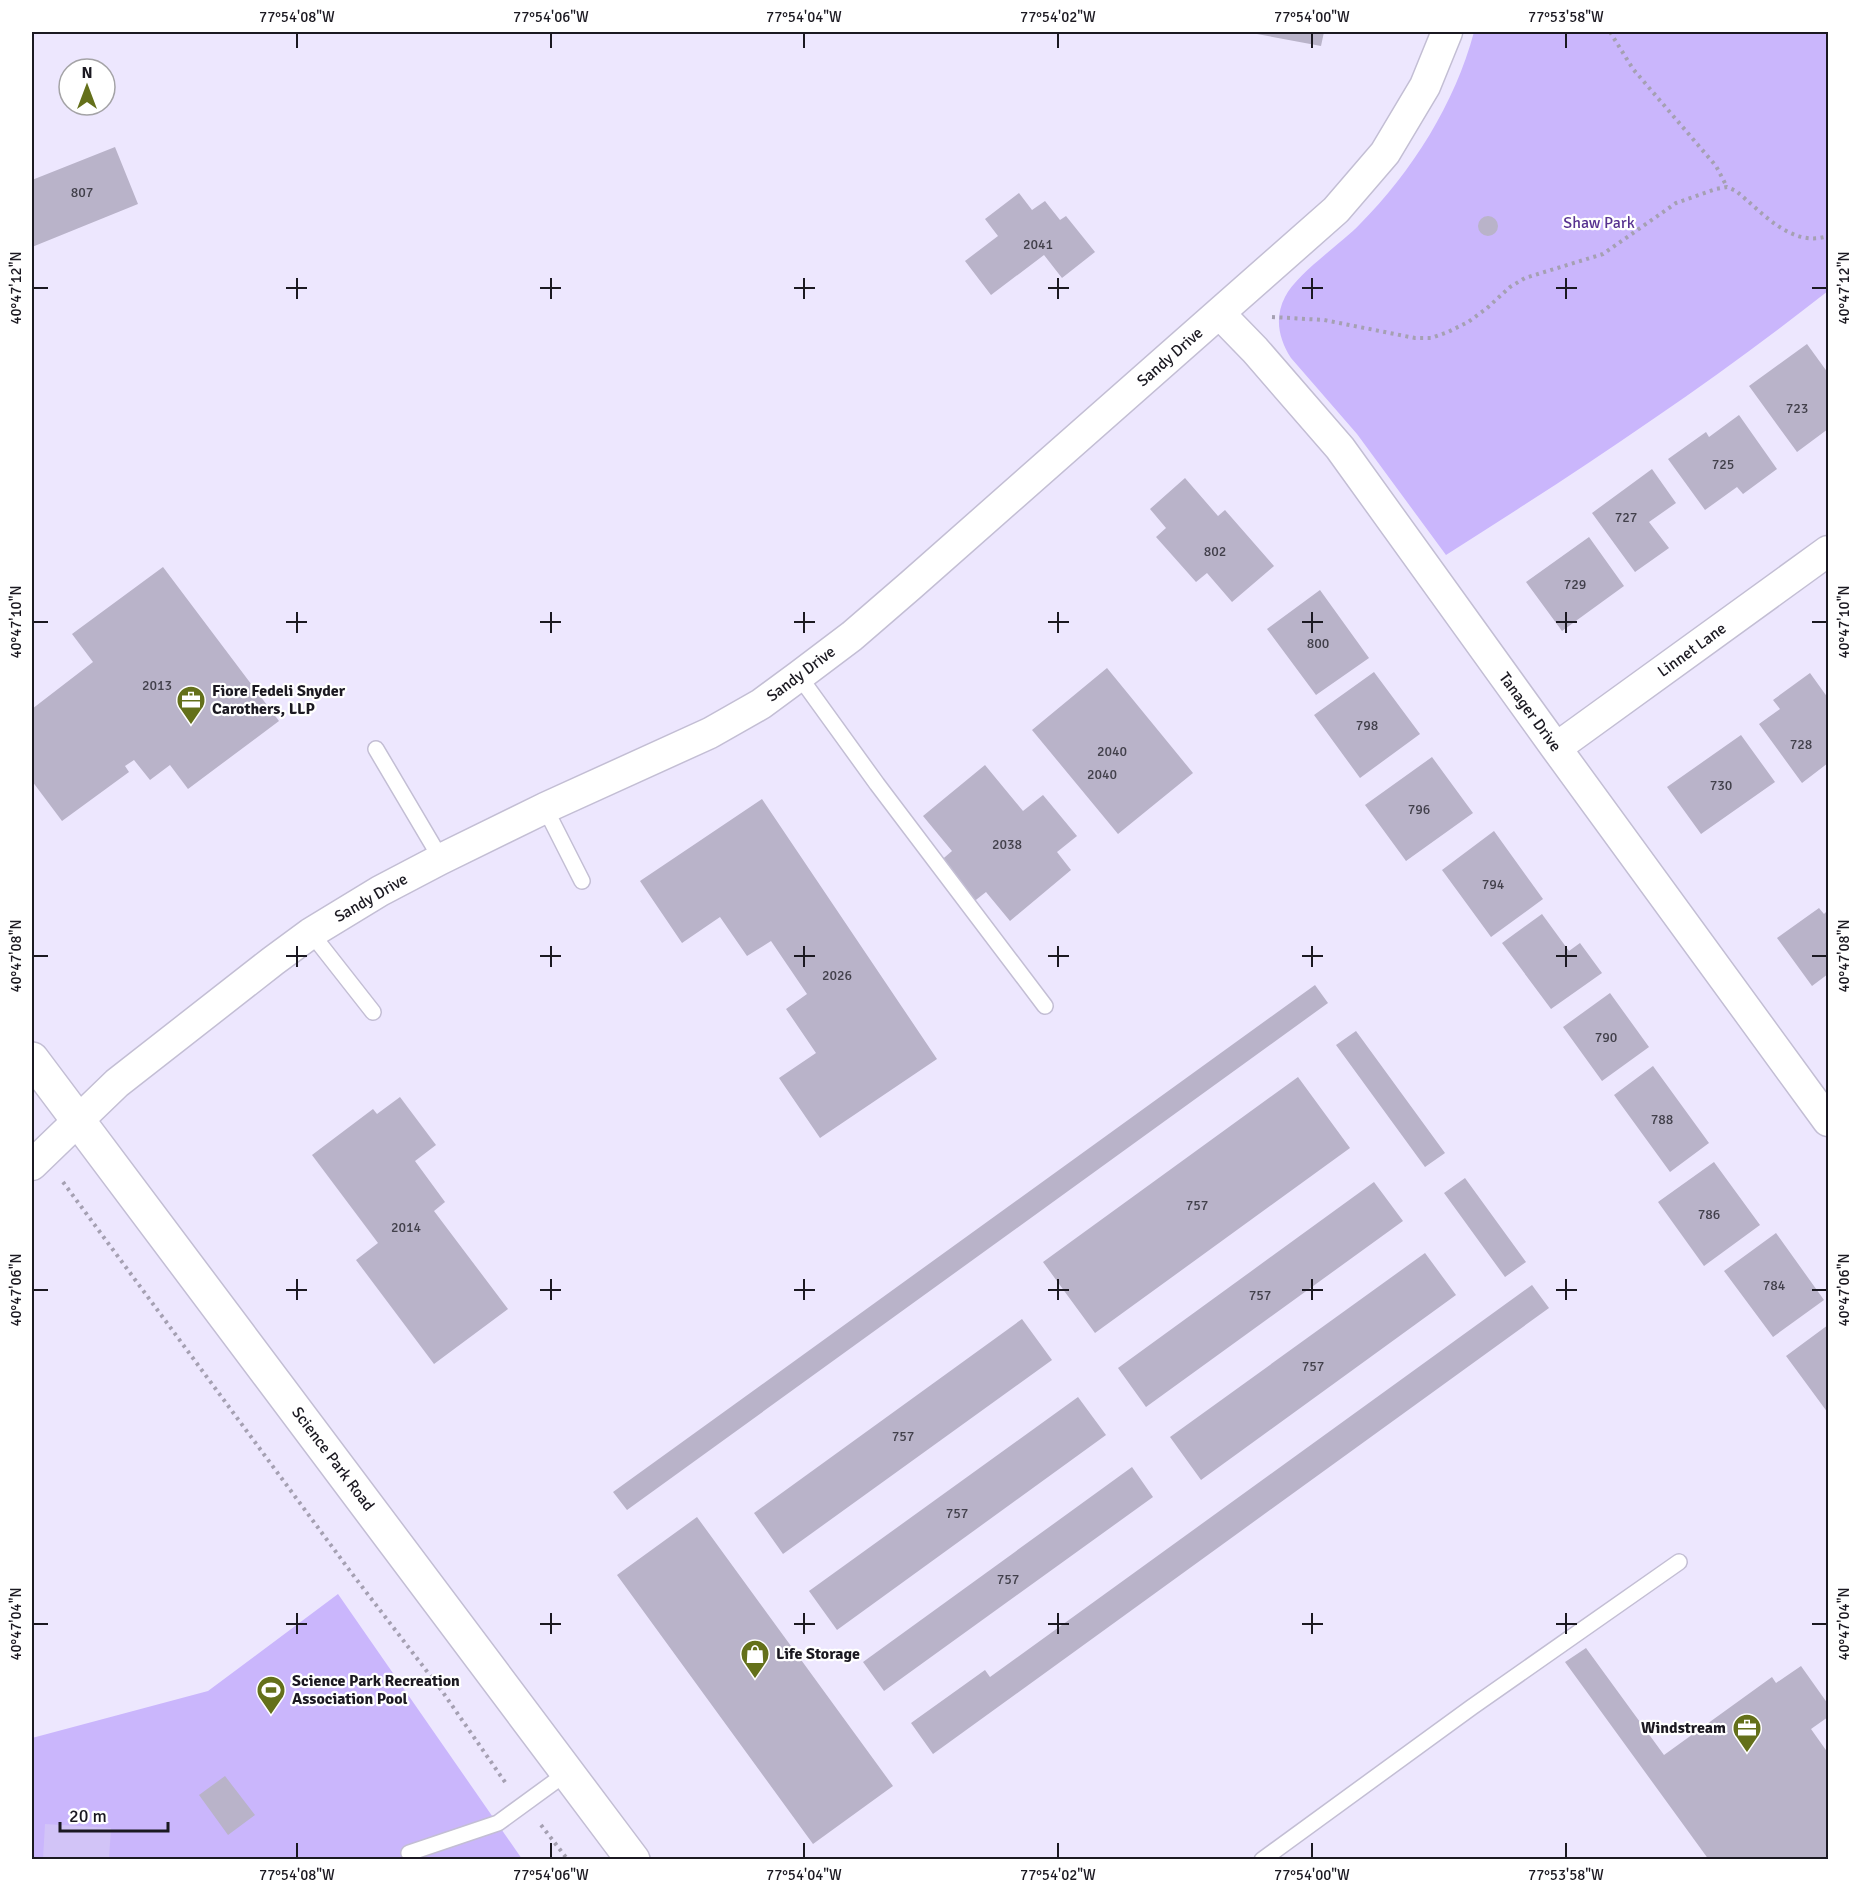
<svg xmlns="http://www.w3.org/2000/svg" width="1860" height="1891" font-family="Signika,sans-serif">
  <rect width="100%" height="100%" fill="#ede7fe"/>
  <path fill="#cab6fc" d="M1474,32H1828V291C1706,387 1577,472 1446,555L1357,434L1291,358C1279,339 1274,318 1285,297C1297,273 1340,245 1360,224C1412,172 1455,103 1474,32Z
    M338,1594L522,1859L32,1860V1738L208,1691Z"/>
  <path fill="#d2c4f7" d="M45,1824L111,1828L109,1859H43Z"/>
  <path fill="#b9b3c9" d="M1246,32H1324L1321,46Z
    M115,147L138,204L32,247V180Z
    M1019,193L1032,210L1045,201L1060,220L1066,216L1095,252L1062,278L1044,255L991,295L965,261L998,236L985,219Z
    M1478 226a10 10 0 1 1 20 0a10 10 0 1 1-20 0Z
    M1807,344L1828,373V429L1797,452L1749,386Z
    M1739,415L1777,469L1743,494L1737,487L1705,510L1668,459L1706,432L1709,437Z
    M1652,469L1676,503L1649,522L1669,548L1635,572L1592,513Z
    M1185,478L1218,516L1225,510L1274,566L1232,602L1207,573L1196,582L1156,537L1166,528L1150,509Z
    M1589,537L1624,586L1562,631L1526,582Z
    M163,567L279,721L188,789L170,765L150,780L134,760L125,766L129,772L62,821L32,781V709L93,662L72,634Z
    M1320,590L1369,658L1316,695L1267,629Z
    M1107,668L1193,773L1118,834L1032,730Z
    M1374,672L1420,734L1360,778L1314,715Z
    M1810,673L1828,698V763L1802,783L1759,724L1780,709L1773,700Z
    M1741,735L1775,782L1701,834L1667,787Z
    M1432,757L1473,813L1406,861L1365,805Z
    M985,765L1023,811L1043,795L1077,836L1057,852L1071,870L1010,921L986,892L972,903L938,863L952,851L923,816Z
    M762,799L937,1059L820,1138L779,1078L816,1053L786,1009L807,994L771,941L747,956L720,917L682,943L640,881Z
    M1494,831L1543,899L1491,937L1442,870Z
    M1819,908L1824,914L1828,910V974L1812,986L1777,938Z
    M1542,914L1569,951L1580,943L1602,973L1551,1009L1502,943Z
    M1315,985L1328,1003L627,1510L613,1492Z
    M1610,993L1649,1047L1602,1081L1563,1027Z
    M1356,1031L1445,1153L1425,1167L1336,1045Z
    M1653,1066L1709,1143L1670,1172L1614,1095Z
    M1298,1077L1350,1148L1095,1333L1043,1262Z
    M400,1097L436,1145L415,1161L445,1202L434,1211L508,1309L434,1364L356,1260L378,1243L312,1155L373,1109L377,1114Z
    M1714,1162L1760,1225L1704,1266L1658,1202Z
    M1465,1178L1526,1262L1505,1277L1444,1193Z
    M1374,1182L1403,1221L1146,1407L1118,1368Z
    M1776,1233L1824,1300L1773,1337L1724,1271Z
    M1425,1253L1456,1295L1201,1480L1170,1437Z
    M1532,1285L1549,1308L933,1754L911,1723L985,1670L990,1677Z
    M1022,1319L1052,1360L783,1554L754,1513Z
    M1828,1325V1413L1786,1356Z
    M1078,1397L1106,1435L837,1630L809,1591Z
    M1132,1467L1153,1497L884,1691L863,1662Z
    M697,1517L893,1786L813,1844L617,1575Z
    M1586,1648L1664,1755L1772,1677L1776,1683L1801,1666L1828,1704V1717L1811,1729L1828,1753V1860H1709L1565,1662Z
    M225,1776L255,1815L228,1835L199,1795Z"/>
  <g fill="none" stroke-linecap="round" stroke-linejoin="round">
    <g stroke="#c3bed4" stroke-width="18">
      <path id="lane" d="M799,676L877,784L1045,1006
        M376,749L441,859
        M545,808L582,881
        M311,933L373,1012
        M409,1853L498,1823L568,1772
        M1262,1860L1472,1707L1679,1562"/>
    </g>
    <g stroke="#c3bed4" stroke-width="33">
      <path id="street" d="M1220,314L1255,350L1340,448L1556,748L1828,1121
        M1556,748L1828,551
        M32,1165L117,1083L273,961L311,933L380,891L441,859L545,808L710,733L761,704L799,676L852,636L911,585L1336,210L1385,153L1425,86L1447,32"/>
    </g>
    <g stroke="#c3bed4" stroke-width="36">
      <path id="secondary" d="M32,1059L633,1860"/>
    </g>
    <path stroke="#a5a0b2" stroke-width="4" stroke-dasharray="3 4.5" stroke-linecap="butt" d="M1610,32L1633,69L1716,166L1727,187
      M1272,317L1324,320L1415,338H1431L1448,332L1468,322L1486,309L1510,287L1525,278L1603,254L1676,203L1716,189L1727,187L1736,191C1762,212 1791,248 1828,236
      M63,1182L350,1571L442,1691L507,1785
      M541,1825L568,1860"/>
    <use href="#lane" stroke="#fff" stroke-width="15"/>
    <use href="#street" stroke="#fff" stroke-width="30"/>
    <use href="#secondary" stroke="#fff" stroke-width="33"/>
  </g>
  <path fill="none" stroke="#1b1921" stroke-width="2" d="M297,33V48M551,33V48M804,33V48M1058,33V48M1312,33V48M1566,33V48M297,278V299M551,278V299M804,278V299M1058,278V299M1312,278V299M1566,278V299M33,288H48M286,288H307M540,288H561M794,288H815M1048,288H1069M1302,288H1323M1556,288H1577M1812,288H1827M297,612V633M551,612V633M804,612V633M1058,612V633M1312,612V633M1566,612V633M33,622H48M286,622H307M540,622H561M794,622H815M1048,622H1069M1302,622H1323M1556,622H1577M1812,622H1827M297,946V967M551,946V967M804,946V967M1058,946V967M1312,946V967M1566,946V967M33,956H48M286,956H307M540,956H561M794,956H815M1048,956H1069M1302,956H1323M1556,956H1577M1812,956H1827M297,1279V1300M551,1279V1300M804,1279V1300M1058,1279V1300M1312,1279V1300M1566,1279V1300M33,1290H48M286,1290H307M540,1290H561M794,1290H815M1048,1290H1069M1302,1290H1323M1556,1290H1577M1812,1290H1827M297,1613V1634M551,1613V1634M804,1613V1634M1058,1613V1634M1312,1613V1634M1566,1613V1634M33,1624H48M286,1624H307M540,1624H561M794,1624H815M1048,1624H1069M1302,1624H1323M1556,1624H1577M1812,1624H1827M297,1843V1858M551,1843V1858M804,1843V1858M1058,1843V1858M1312,1843V1858M1566,1843V1858"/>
  <defs>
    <g id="office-pin" transform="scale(1.5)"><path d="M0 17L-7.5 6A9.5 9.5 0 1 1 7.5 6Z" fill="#64701a" stroke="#fff"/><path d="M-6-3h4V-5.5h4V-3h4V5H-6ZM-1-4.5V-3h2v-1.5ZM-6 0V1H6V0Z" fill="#fff"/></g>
    <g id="shop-pin" transform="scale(1.5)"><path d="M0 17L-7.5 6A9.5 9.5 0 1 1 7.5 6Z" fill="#64701a" stroke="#fff"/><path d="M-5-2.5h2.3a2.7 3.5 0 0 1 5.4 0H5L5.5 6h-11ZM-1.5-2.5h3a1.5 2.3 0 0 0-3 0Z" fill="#fff"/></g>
    <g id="stadium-pin" transform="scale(1.5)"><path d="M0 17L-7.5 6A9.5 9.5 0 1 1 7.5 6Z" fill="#64701a" stroke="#fff"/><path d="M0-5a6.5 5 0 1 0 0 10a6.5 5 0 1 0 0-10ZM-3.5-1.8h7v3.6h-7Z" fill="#fff"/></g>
  </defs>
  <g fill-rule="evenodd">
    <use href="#office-pin" x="191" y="700"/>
    <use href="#shop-pin" x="755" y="1654"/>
    <use href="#stadium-pin" x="271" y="1690"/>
    <use href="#office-pin" x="1747" y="1728"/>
  </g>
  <g text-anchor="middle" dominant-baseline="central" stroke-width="4.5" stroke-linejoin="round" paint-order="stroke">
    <g font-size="14" fill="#42404b">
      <text x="82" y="192">807</text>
      <text x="1038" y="244">2041</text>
      <text x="1797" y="408">723</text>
      <text x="1723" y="464">725</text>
      <text x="1626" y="517">727</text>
      <text x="1215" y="551">802</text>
      <text x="1575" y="584">729</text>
      <text x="1318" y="643">800</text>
      <text x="157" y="685">2013</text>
      <text x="1367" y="725">798</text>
      <text x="1801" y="744">728</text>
      <text x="1112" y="751">2040</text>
      <text x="1102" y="774">2040</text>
      <text x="1721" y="785">730</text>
      <text x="1419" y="809">796</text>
      <text x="1007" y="844">2038</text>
      <text x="1493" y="884">794</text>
      <text x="837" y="975">2026</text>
      <text x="1606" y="1037">790</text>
      <text x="1662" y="1119">788</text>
      <text x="1197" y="1205">757</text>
      <text x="1709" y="1214">786</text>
      <text x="406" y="1227">2014</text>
      <text x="1774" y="1285">784</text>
      <text x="1260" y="1295">757</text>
      <text x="1313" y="1366">757</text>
      <text x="903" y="1436">757</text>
      <text x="957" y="1513">757</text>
      <text x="1008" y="1579">757</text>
    </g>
    <g font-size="16" fill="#573290" stroke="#fff">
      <text x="1599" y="223">Shaw Park</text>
    </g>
    <g font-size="16" fill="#1b1921" stroke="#fff">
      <text transform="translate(1170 357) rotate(-41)">Sandy Drive</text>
      <text transform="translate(1692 650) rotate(-36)">Linnet Lane</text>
      <text transform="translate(801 674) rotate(-37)">Sandy Drive</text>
      <text transform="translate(1530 712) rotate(54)">Tanager Drive</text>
      <text transform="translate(371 898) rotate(-30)">Sandy Drive</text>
      <text transform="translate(333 1459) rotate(53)">Science Park Road</text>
    </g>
    <g font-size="16" font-weight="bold" fill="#1b1921" stroke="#fff" text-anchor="start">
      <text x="212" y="691">Fiore Fedeli Snyder<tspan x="212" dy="18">Carothers, LLP</tspan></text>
      <text x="776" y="1654">Life Storage</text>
      <text x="292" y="1681">Science Park Recreation<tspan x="292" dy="18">Association Pool</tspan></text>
      <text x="1726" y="1728" text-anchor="end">Windstream</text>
    </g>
  </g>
  <rect width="1860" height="1891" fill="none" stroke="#ffffff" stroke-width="66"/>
  <g transform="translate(87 87)"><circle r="28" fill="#ffffff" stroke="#a4a3a6" stroke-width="1.5"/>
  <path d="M0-4.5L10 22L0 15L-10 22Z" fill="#64701a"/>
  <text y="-9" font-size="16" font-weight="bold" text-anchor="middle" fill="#1b1921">N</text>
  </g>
  <path d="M60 1822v9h108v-9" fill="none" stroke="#1b1921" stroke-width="3"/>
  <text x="69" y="1822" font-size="18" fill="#1b1921" stroke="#ffffff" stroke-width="4.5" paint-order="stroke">20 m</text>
  <rect x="33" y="33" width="1794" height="1825" fill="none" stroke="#1b1921" stroke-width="2"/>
  <g font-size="15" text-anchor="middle" fill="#1b1921">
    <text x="297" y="22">77°54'08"W</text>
    <text x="551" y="22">77°54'06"W</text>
    <text x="804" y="22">77°54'04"W</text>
    <text x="1058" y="22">77°54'02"W</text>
    <text x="1312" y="22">77°54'00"W</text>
    <text x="1566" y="22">77°53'58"W</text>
    <text transform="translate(16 288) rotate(-90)" y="5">40°47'12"N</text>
    <text transform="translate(1844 288) rotate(-90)" y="5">40°47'12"N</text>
    <text transform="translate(16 622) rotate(-90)" y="5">40°47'10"N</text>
    <text transform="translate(1844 622) rotate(-90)" y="5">40°47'10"N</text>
    <text transform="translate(16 956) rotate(-90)" y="5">40°47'08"N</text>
    <text transform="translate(1844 956) rotate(-90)" y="5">40°47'08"N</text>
    <text transform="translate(16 1290) rotate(-90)" y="5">40°47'06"N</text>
    <text transform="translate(1844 1290) rotate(-90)" y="5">40°47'06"N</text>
    <text transform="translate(16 1624) rotate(-90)" y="5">40°47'04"N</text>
    <text transform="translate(1844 1624) rotate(-90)" y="5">40°47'04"N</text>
    <text x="297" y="1880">77°54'08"W</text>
    <text x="551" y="1880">77°54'06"W</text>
    <text x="804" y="1880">77°54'04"W</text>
    <text x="1058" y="1880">77°54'02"W</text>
    <text x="1312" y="1880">77°54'00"W</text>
    <text x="1566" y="1880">77°53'58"W</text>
  </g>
</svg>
